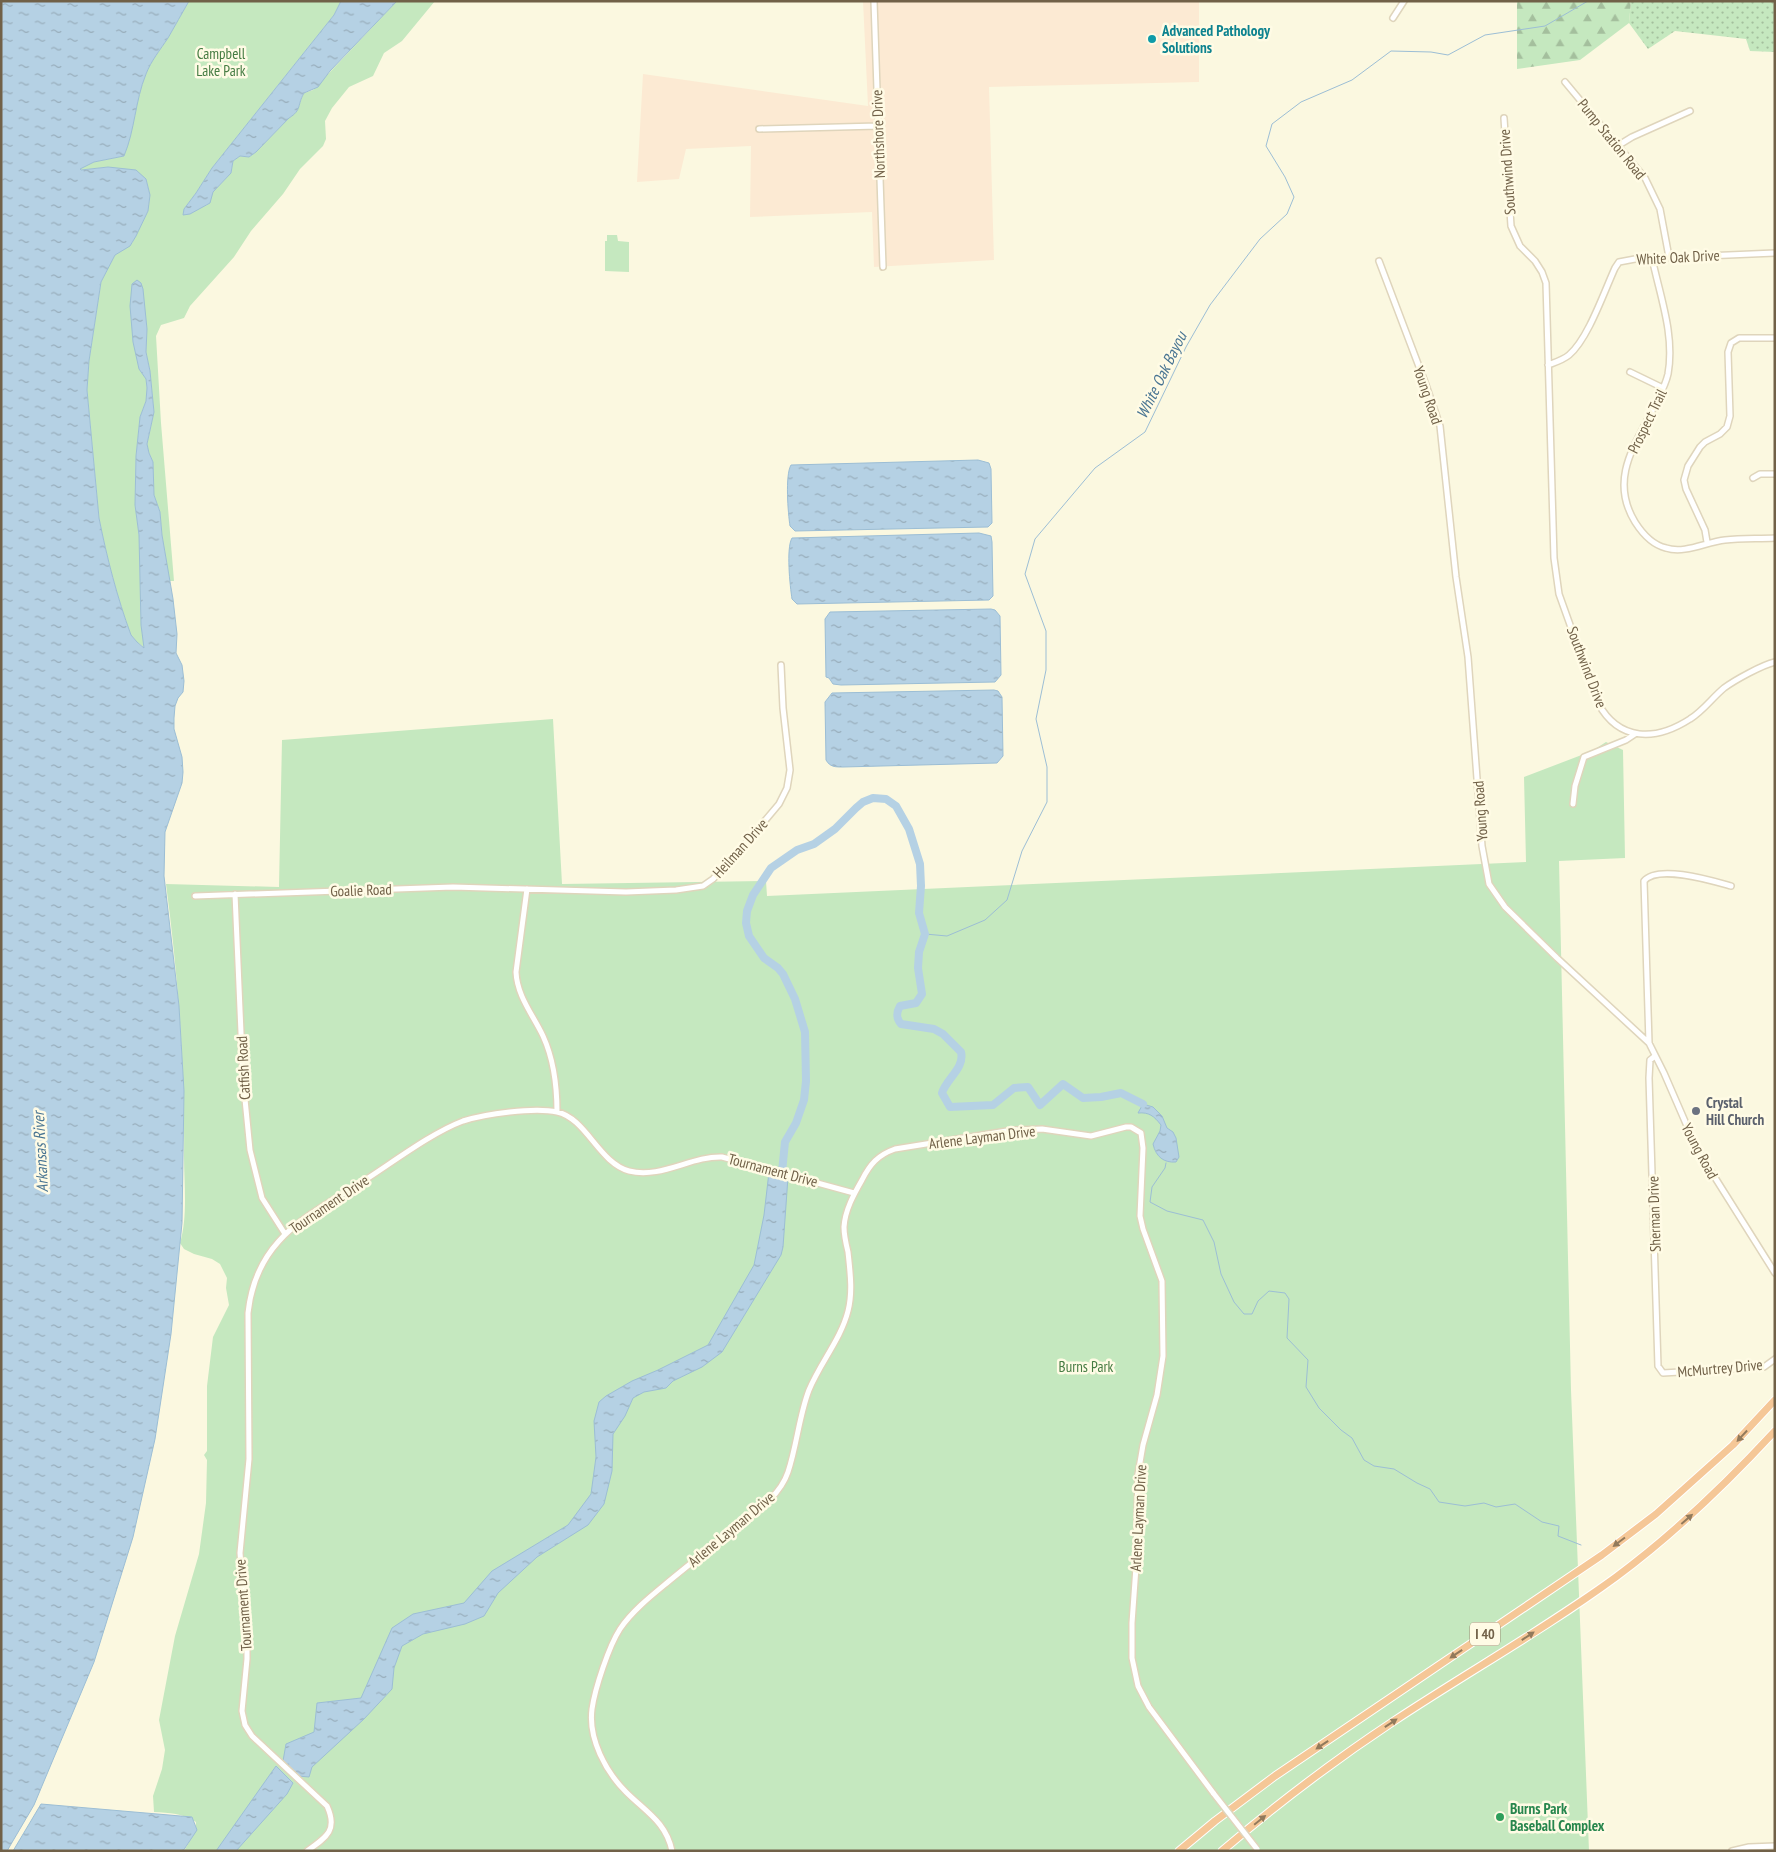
<svg xmlns="http://www.w3.org/2000/svg" width="1776" height="1852" font-family="'PT Sans Narrow',sans-serif">
  <defs>
    <pattern id="grass-dots" width="8" height="8" patternUnits="userSpaceOnUse" patternTransform="scale(1.25)"><rect width="8" height="8" fill="#c5e8bf"/><path d="M2 2h.1M6 6h.1" fill="none" stroke="#a4bf9d" stroke-width="1.8" stroke-linecap="round"/></pattern>
    <pattern id="forest-firs" width="22" height="20" patternUnits="userSpaceOnUse" patternTransform="scale(1.25)"><rect width="22" height="20" fill="#c5e8bf"/><path d="M5 1l3.5 6h-7zM16 11l3.5 6h-7z" fill="#a4bf9d"/></pattern>
    <pattern id="water-ripples" width="26" height="14" patternUnits="userSpaceOnUse" patternTransform="scale(1.25)"><rect width="26" height="14" fill="#b5d1e4"/><path d="M2 4q2-2 4 0t4 0M15 11q2-2 4 0t4 0" fill="none" stroke="#98adbb"/></pattern>
  </defs>
  <rect width="100%" height="100%" fill="#fbf8e0"/>
  <path fill="#fcead3" d="M863,1H1199V82L989,87L994,260L874,267L872,212L750,217L751,146L686,149L679,179L637,182L643,74L868,106Z"/>
  <path fill="url(#grass-dots)" d="M1631,1H1775V52L1750,51L1746,39L1675,31L1648,49L1629,23Z"/>
  <path fill="url(#forest-firs)" d="M1517,1H1631L1629,23L1580,60L1517,69Z"/>
  <path fill="#c5e8bf" d="M189,1H341L334,15L212,168L196,193L184,209L207,205L213,192L231,173L233,161L240,156L249,157L256,152L289,118C301,110 298,104 304,93L313,90L397,1H435L402,41L384,53L373,76L349,87L332,108L325,121L326,139L323,146L300,169L283,194L251,231L234,257L190,306L184,318L161,325L156,336L161,423L174,581H169L162,535L160,512L154,495L153,462L149,453L147,444L154,412L150,371L146,352L147,329L141,283L137,357L139,368L146,379L147,388L146,401L140,417L136,456L135,505L139,535L141,625L145,648L137,642L131,635C117,597 107,558 99,518L87,390L89,361L101,282L115,255L132,243L148,211L150,195L146,179L108,167L81,170L80,168L94,162L124,156C134,130 135,101 146,74C151,61 160,50 168,38C175,26 182,13 189,1Z
    M607,235H617L618,241L629,242V272L605,271V241H607Z
    M553,719L562,884L766,881L767,896L1526,862L1524,777L1592,751L1606,742L1623,750L1625,858L1559,861L1571,1390L1589,1851H184L195,1832L196,1822C183,1813 169,1813 154,1812L153,1796L162,1769L165,1750L159,1720L175,1636L199,1554L206,1503L207,1460L204,1455L207,1451V1386L213,1337L229,1305L226,1288L227,1278L220,1264L212,1259L194,1254L184,1249L180,1243C188,1216 184,1184 184,1156C185,1065 178,975 166,884L279,887L282,740Z"/>
  <path fill="url(#water-ripples)" stroke="#9cbed5" d="M1,1H189C182,13 175,26 168,38C160,50 151,61 146,74C135,101 135,130 124,156L94,162L80,169L81,170L108,167L136,170L146,179L150,195L148,211L136,236L130,246L115,255L101,282L89,361L87,390L99,518C107,558 117,597 131,635L137,642L144,648L141,625L139,535L135,505L136,456L140,417L146,401L147,388L146,379L139,369L133,342L130,306L132,284L137,280L141,283L143,289L147,329L146,352L150,371L154,412L147,444L149,453L153,462L154,495L160,512L162,535L173,599L177,634L176,653L182,665L184,681L183,692L178,698L175,706L174,718V729L182,757L183,772L182,783L165,832L164,876L179,1006L184,1091L182,1223L171,1334L155,1439L133,1537L94,1662L34,1805L7,1851H1Z
    M341,1H397L330,71L318,87L304,93C297,105 302,110 289,118L256,152L249,157L240,156L233,161L231,173L213,192L210,203L190,214L183,215L184,209L196,193L212,168L334,15Z
    M978,460L989,463L991,469L992,523L988,527L795,531L790,526C788,513 785,475 791,465Z
    M979,533L991,536L992,542L993,596L989,600L797,604L792,599C790,586 786,548 792,538Z
    M991,609L995,610L1000,616L1001,675L995,682L841,685L833,684L829,678L826,677L825,619L830,612Z
    M994,690L998,691L1002,697L1003,756L997,763L843,767C835,767 830,767 826,760L825,702L832,693Z
    M1143,1104L1153,1107L1162,1116L1167,1128L1173,1132L1176,1138L1179,1157L1176,1162C1164,1163 1156,1157 1153,1144L1160,1131L1161,1125C1154,1116 1149,1112 1138,1113Z
    M769,1172L788,1177L783,1247L781,1255L722,1352L702,1367L673,1381L666,1388L644,1392L633,1398L625,1416L613,1434L612,1471L604,1504L588,1525L537,1557L498,1593L484,1616L465,1624L423,1634L402,1646L394,1668L392,1689L364,1719L312,1767L309,1777L298,1776L283,1761L286,1744L314,1732L317,1703L361,1698L392,1628L413,1614L464,1603L492,1571L568,1525L591,1494L596,1457L594,1421L599,1402L606,1396L632,1381L658,1370L708,1345L754,1265L764,1215Z
    M276,1766L293,1783L287,1794L236,1851H216Z
    M41,1804L192,1817L197,1830L183,1851H13Z"/>
  <g fill="none" stroke-linecap="round" stroke-linejoin="round">
    <path stroke="#9cbed5" stroke-width="1" d="M925,934L947,936L985,920L1007,900L1022,851L1047,802V767L1036,719L1046,670V631L1025,574L1035,539L1095,468L1145,432L1186,347L1210,305L1260,239L1287,214L1294,197L1285,177L1266,146L1272,124L1301,102L1352,80L1391,51L1431,52L1448,55L1485,35L1545,26L1588,1
      M1166,1163L1165,1168L1152,1187L1150,1202L1167,1211L1203,1220L1214,1242L1221,1274L1234,1302L1244,1314H1252L1258,1301L1269,1291L1285,1293L1289,1299L1287,1338L1308,1360L1306,1387L1319,1408L1341,1430L1352,1438L1364,1460L1374,1466L1394,1469L1417,1483L1430,1489L1439,1502L1465,1506L1484,1503L1496,1507L1515,1504L1542,1522L1559,1526L1558,1536L1581,1545"/>
    <path stroke="#b5d1e4" stroke-width="8" d="M782,1172L785,1142L796,1123L804,1100L806,1081L805,1032L795,999L783,974L778,968L764,958L749,936L746,923L747,911L753,895L771,868L797,850L814,844L835,829L856,808L863,802L873,798L886,799L896,806L909,829L920,864L921,886L919,913L925,934L919,952L918,968L922,994L916,1003L900,1006C896,1013 896,1018 901,1024L934,1029L943,1034L961,1052C965,1068 946,1079 942,1093L950,1107L993,1105L1014,1088L1028,1087L1040,1105L1063,1084L1083,1098L1101,1097L1121,1093L1143,1104"/>
    <g stroke="#dfd5bc" stroke-width="8">
      <path id="minor" d="M874,1L883,267
        M1393,18L1404,1
        M1565,82L1645,178L1660,209L1669,257
        M1504,118L1511,226L1520,246L1535,261L1542,272L1546,283L1554,558L1559,594L1598,703C1619,742 1656,741 1690,719C1703,711 1712,698 1724,688C1735,680 1762,665 1775,662
        M759,129L878,126
        M1619,145L1632,137L1690,111
        M1652,258C1660,296 1675,335 1668,374C1666,383 1662,391 1658,399C1639,440 1607,476 1635,522C1642,533 1653,545 1666,548C1685,554 1706,542 1725,540C1742,538 1758,539 1775,538
        M1379,261L1426,385L1440,426L1456,577L1468,657L1482,846L1489,884L1505,907L1557,958L1649,1043L1664,1073L1697,1149L1775,1273
        M1548,365C1556,362 1563,360 1569,355C1588,339 1604,292 1615,268L1619,262L1635,259L1775,253
        M1630,372L1663,388
        M1753,478L1760,474H1775
        M1707,542L1705,530L1686,489L1684,480L1688,466L1700,447L1705,442L1720,434L1727,427L1730,416L1728,352L1731,343L1739,338H1775
        M1573,804L1575,786L1584,757L1626,740L1635,734
        M527,889L516,972C517,996 533,1015 543,1036C554,1060 557,1086 557,1112
        M235,894L243,1079L250,1150L262,1198L285,1234
        M195,896L453,887L626,892L676,890L703,886L713,879L747,842L779,804L787,788L790,770L783,708L781,665
        M1649,1043L1644,881C1658,864 1713,881 1731,886
        M1655,1056L1650,1060L1649,1078L1658,1366L1663,1373L1764,1367L1775,1359
        M307,1851C327,1837 338,1830 327,1806L252,1736L245,1725L242,1711L247,1659V1640L240,1553L249,1459L248,1313C251,1285 260,1262 279,1241C301,1216 335,1200 362,1182C392,1163 431,1133 463,1121C485,1114 534,1107 557,1112C586,1118 599,1163 629,1171C661,1179 691,1156 722,1157L854,1193
        M672,1851C666,1822 646,1812 626,1792C606,1772 588,1739 592,1709C595,1688 609,1646 620,1629C632,1611 651,1596 668,1582C691,1563 714,1545 737,1526C757,1511 780,1496 788,1472C797,1445 799,1416 809,1390C820,1363 841,1339 848,1311C853,1292 850,1271 848,1252C846,1244 844,1235 844,1227C845,1210 854,1194 862,1180C870,1164 878,1155 895,1149L1013,1130L1042,1129L1091,1136L1126,1127H1131L1141,1133L1143,1148L1140,1216L1143,1229L1162,1281L1163,1356L1157,1395L1143,1445L1138,1474L1136,1567L1132,1623V1658L1138,1686L1149,1707L1214,1794
        M1732,1851L1749,1847L1775,1846"/>
    </g>
    <g stroke="#fff" stroke-width="9">
      <path id="highway" d="M1179,1851L1215,1821L1275,1776L1602,1555L1656,1514L1733,1445L1775,1400
        M1222,1851C1277,1804 1335,1760 1394,1721C1468,1672 1545,1629 1616,1577C1674,1534 1726,1484 1775,1431"/>
    </g>
    <use href="#minor" stroke="#fff" stroke-width="5"/>
    <use href="#highway" stroke="#f5c797" stroke-width="7"/>
    <g stroke="#dfd5bc" stroke-width="8" stroke-linecap="butt">
      <path id="minor-bridge" d="M1214,1794L1257,1849"/>
    </g>
    <use href="#minor-bridge" stroke="#fff" stroke-width="5"/>
  </g>
  <defs><path id="oneway-solid" d="M-6-.8H1V-3.2L6.5 0L1 3.2V.8H-6Z" transform="scale(1.25)"/></defs>
  <g fill="#927a5c">
    <use href="#oneway-solid" transform="translate(1742 1436) rotate(133)"/>
    <use href="#oneway-solid" transform="translate(1687 1519) rotate(-41)"/>
    <use href="#oneway-solid" transform="translate(1619 1542) rotate(143)"/>
    <use href="#oneway-solid" transform="translate(1528 1636) rotate(-33)"/>
    <use href="#oneway-solid" transform="translate(1456 1654) rotate(146)"/>
    <use href="#oneway-solid" transform="translate(1391 1723) rotate(-34)"/>
    <use href="#oneway-solid" transform="translate(1322 1745) rotate(146)"/>
    <use href="#oneway-solid" transform="translate(1260 1820) rotate(-39)"/>
  </g>
  <circle fill="#0f9aa8" stroke="#fffbe5" stroke-width="2" cx="1152" cy="39" r="5"/>
  <circle fill="#6b7280" stroke="#fffbe5" stroke-width="2" cx="1696" cy="1111" r="5"/>
  <circle fill="#2e9e5b" stroke="#fffbe5" stroke-width="2" cx="1500" cy="1817" r="5"/>
  <g text-anchor="middle" dominant-baseline="central" stroke-width="5" stroke-linejoin="round" paint-order="stroke">
    <rect fill="#fffbe5" stroke="#9c8f77" stroke-width="1" x="1470" y="1622.5" width="30" height="23" rx="4"/>
    <g font-size="14" font-weight="bold" fill="#716148">
      <text x="1485" y="1634">I 40</text>
    </g>
    <g font-size="15" font-weight="bold" fill="#0d838f" stroke="#fffbe5" text-anchor="start">
      <text x="1162" y="30">Advanced Pathology<tspan x="1162" dy="17">Solutions</tspan></text>
    </g>
    <g font-size="15" fill="#467c43" stroke="#fffbe5">
      <text x="221" y="53">Campbell<tspan x="221" dy="17">Lake Park</tspan></text>
      <text x="1086" y="1366">Burns Park</text>
    </g>
    <g font-size="15" fill="#716148" stroke="#fffbe5">
      <text transform="translate(878 134) rotate(-92)">Northshore Drive</text>
      <text transform="translate(1612 139) rotate(51)">Pump Station Road</text>
      <text transform="translate(1507 172) rotate(-94)">Southwind Drive</text>
      <text transform="translate(1678 257) rotate(-3)">White Oak Drive</text>
      <text transform="translate(1428 395) rotate(71)">Young Road</text>
      <text transform="translate(1647 421) rotate(-64)">Prospect Trail</text>
      <text transform="translate(1587 667) rotate(69)">Southwind Drive</text>
      <text transform="translate(1480 811) rotate(-94)">Young Road</text>
      <text transform="translate(740 848) rotate(-48)">Heilman Drive</text>
      <text transform="translate(361 890) rotate(-2)">Goalie Road</text>
      <text transform="translate(243 1068) rotate(-93)">Catfish Road</text>
      <text transform="translate(982 1137) rotate(-7)">Arlene Layman Drive</text>
      <text transform="translate(1700 1151) rotate(62)">Young Road</text>
      <text transform="translate(773 1170) rotate(15)">Tournament Drive</text>
      <text transform="translate(329 1204) rotate(-34)">Tournament Drive</text>
      <text transform="translate(1654 1214) rotate(-92)">Sherman Drive</text>
      <text transform="translate(1720 1368) rotate(-5)">McMurtrey Drive</text>
      <text transform="translate(1138 1518) rotate(-87)">Arlene Layman Drive</text>
      <text transform="translate(731 1529) rotate(-40)">Arlene Layman Drive</text>
      <text transform="translate(243 1605) rotate(-94)">Tournament Drive</text>
    </g>
    <g font-size="15" font-weight="bold" fill="#5b616d" stroke="#fffbe5" text-anchor="start">
      <text x="1706" y="1102">Crystal<tspan x="1706" dy="17">Hill Church</tspan></text>
    </g>
    <g font-size="15" font-weight="bold" fill="#27864d" stroke="#fffbe5" text-anchor="start">
      <text x="1510" y="1808">Burns Park<tspan x="1510" dy="17">Baseball Complex</tspan></text>
    </g>
    <g font-size="16" font-style="italic" fill="#487492" stroke="#fffbe5">
      <text transform="translate(1161 375) rotate(-64)">White Oak Bayou</text>
      <text transform="translate(40 1152) rotate(-93)">Arkansas River</text>
    </g>
  </g>
  <rect width="1776" height="1852" fill="none" stroke="#716148" stroke-width="5"/>
</svg>
